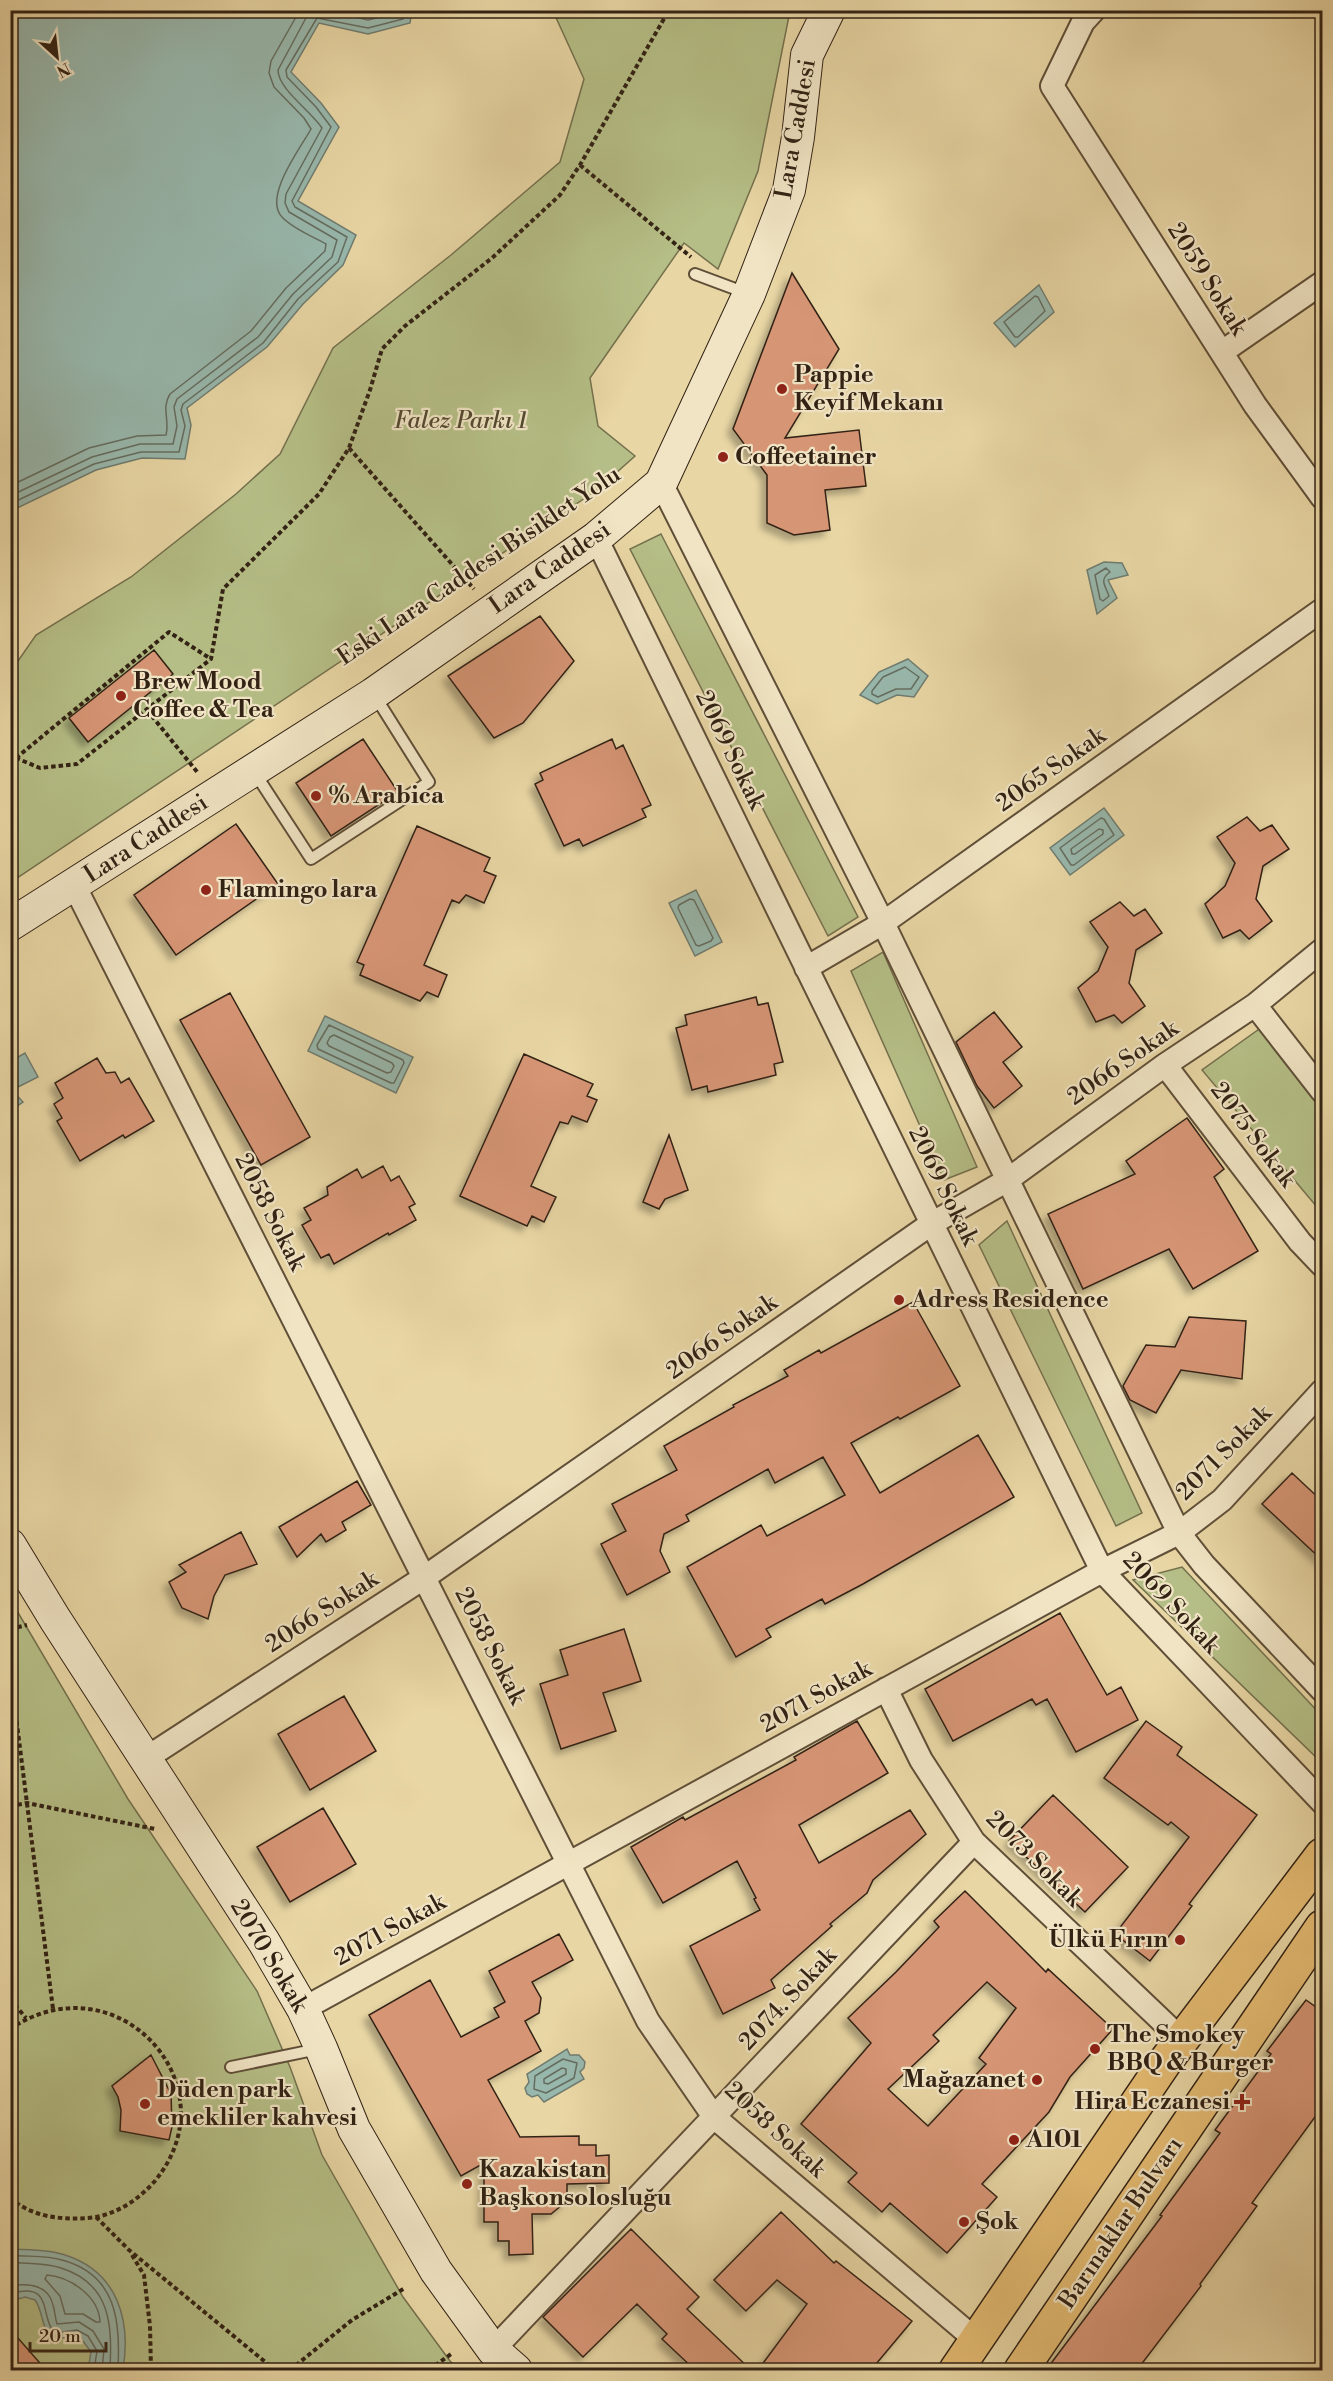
<svg xmlns="http://www.w3.org/2000/svg" width="1333" height="2381" font-family="'Libre Bodoni',serif">
  <defs>
    <filter id="shadow"><feDropShadow dx="-5.5" dy="5.5" stdDeviation="3" flood-color="#0004"/></filter>
  </defs>
  <rect width="100%" height="100%" fill="#e8d6a4"/>
  <filter id="stains"><feTurbulence type="fractalNoise" baseFrequency=".00333" numOctaves="4"/><feColorMatrix values="0 0 0 0 .2 0 0 0 0 .09 0 0 0 0 .02 0 0 0 .5 -.17"/></filter>
  <radialGradient id="worn" r=".72"><stop offset=".6" stop-color="#630" stop-opacity="0"/><stop offset="1" stop-color="#630" stop-opacity=".3"/></radialGradient>
  <path fill="#b5be86" stroke="#74704d" stroke-width="1.5" d="M553,11H790L758,171L718,269L684,243L590,378L598,426L635,456L597,490L11,882V671L36,635L131,577L236,494L280,454L333,348L451,255L560,162L584,79Z
    M661,534L858,917L828,936L630,549Z
    M883,952L977,1167L944,1180L851,971Z
    M1262,1027L1322,1110V1213L1202,1070Z
    M1007,1221L1142,1513L1116,1526L979,1245Z
    M1182,1567L1322,1716V1763L1133,1580Z
    M10,1599L128,1799L257,1991L290,2067L322,2155L403,2297L450,2361L459,2370H11Z"/>
  <path fill="#98b8ad" stroke="#6f7c70" stroke-width="1.5" d="M11,10L412,11L410,23L368,34L319,23L291,72L321,103L339,127L298,201L356,235L343,265L303,304L267,347L187,408L191,425L185,459L142,458L96,470L11,511Z
    M1039,285L1054,312L1015,347L994,323Z
    M1104,562L1122,563L1128,575L1108,580L1117,598L1097,614L1087,570Z
    M908,659L928,676L914,697L897,695L877,704L860,695L879,672Z
    M1104,808L1124,835L1070,875L1050,848Z
    M696,890L722,942L695,956L669,903Z
    M325,1016L413,1057L396,1093L308,1051Z
    M25,1053L38,1077L12,1090L23,1102L11,1110V1061Z
    M567,2049L570,2055H579L585,2062L584,2068L580,2072L584,2079L544,2102L538,2095L532,2097L527,2094L525,2088L529,2082L527,2074Z
    M11,2249C28,2250 48,2249 65,2255C118,2272 131,2320 123,2370H88L91,2352L83,2341L76,2335L63,2338L50,2337C41,2325 43,2311 35,2300L25,2297L11,2301Z"/>
  <g fill="none" stroke-linecap="round" stroke-linejoin="round">
    <path stroke="#656d60" stroke-width="1.5" d="M326,10L368,20L396,13L398,10
      M1035,296L1038,297L1045,311L1018,337H1015L1004,322Z
      M10,486L89,448L137,436L166,435C170,420 161,408 170,394L251,331L286,288L325,251L326,244C312,236 293,229 282,217C263,197 300,149 311,129L304,118L274,87L269,73L271,61L300,10
      M10,496L92,457L140,444H173L177,426L174,407L177,399L258,337L293,294L332,257L337,240L289,212L285,203L286,194L322,128C311,111 278,89 278,70L307,16L314,10
      M10,504L94,464L141,452H179L185,426L181,410L183,404L263,343L298,299L338,262L347,237L295,207L292,201L331,127L316,107L287,77L286,70L317,18L368,28L403,19L406,10
      M1106,568L1110,572C1099,580 1105,585 1109,596L1103,601L1100,599L1095,575Z
      M905,667L919,677L911,689H896L878,697L872,694V691L883,677Z
      M1101,818L1104,819L1114,835L1074,865H1071L1060,848Z
      M1099,829L1103,830V834L1075,854H1072L1071,849Z
      M690,899L694,900L713,938L711,941L699,946L696,945L678,908L679,905Z
      M329,1025L403,1060L404,1063L394,1083H391L318,1049L317,1045Z
      M334,1035L392,1063L394,1066L391,1072L387,1073L329,1046L327,1043L330,1037Z
      M563,2059L577,2063L574,2078L546,2093L534,2089L535,2076Z
      M562,2068L566,2069V2074L548,2084L544,2083V2079Z
      M10,2255C27,2257 46,2255 62,2260C118,2275 120,2323 118,2370
      M10,2262C27,2264 46,2263 61,2268C112,2284 112,2327 110,2370
      M47,2275C70,2277 99,2296 100,2322H96L83,2314H65L60,2296L45,2279Z
      M10,2286C28,2283 48,2284 53,2305C55,2311 55,2318 57,2324L79,2322L93,2331L104,2349L102,2370
      M10,2294C53,2281 40,2314 53,2331L62,2332L77,2330L88,2336L97,2351L94,2370"/>
  </g>
  <path fill="#d69575" stroke="#322214" stroke-width="1.5" fill-rule="evenodd" filter="url(#shadow)" d="M792,273L839,349L785,438L859,430L866,486L825,490L830,530L794,535L767,523V475L733,429Z
    M540,616L574,661L523,723L494,738L448,676Z
    M154,650L173,674L88,742L69,718Z
    M363,739L398,792L331,836L296,783Z
    M612,739L616,749L623,745L651,805L642,809L646,817L583,846L579,839L564,846L535,784L543,780L540,773Z
    M1247,817L1260,831L1272,825L1289,849L1263,866L1256,899L1272,921L1249,939L1240,930L1223,938L1205,904L1225,886L1235,863L1217,837Z
    M236,824L278,884L176,955L134,895Z
    M417,826L490,858L484,871L496,876L484,903L466,895L459,903L452,900L424,965L447,975L438,997L427,992L420,1001L360,975L364,965L357,962Z
    M1120,902L1134,916L1145,909L1162,933L1136,950L1129,983L1145,1006L1122,1023L1114,1015L1096,1022L1078,988L1098,971L1108,947L1090,922Z
    M230,993L310,1137L261,1165L180,1020Z
    M756,997L758,1005L768,1003L783,1062L774,1064L776,1075L708,1092L707,1086L692,1090L676,1028L687,1025L685,1015Z
    M994,1012L1022,1047L1003,1062L1022,1086L994,1108L977,1086L956,1042Z
    M524,1054L593,1084L587,1096L597,1100L587,1122L572,1116L568,1124L560,1122L531,1186L556,1197L544,1222L532,1216L527,1226L460,1196Z
    M97,1058L106,1073L115,1072L121,1083L129,1078L154,1121L125,1138L123,1135L80,1161L57,1121L62,1118L54,1104L63,1098L55,1083Z
    M1187,1118L1224,1169L1214,1177L1258,1251L1193,1289L1169,1249L1083,1289L1048,1214L1135,1174L1126,1161Z
    M669,1135L688,1190L665,1199L659,1209L643,1202Z
    M383,1166L391,1181L399,1176L415,1204L409,1207L416,1220L389,1235L388,1233L334,1264L329,1254L321,1258L302,1225L311,1220L304,1208L328,1195L327,1187L357,1169L362,1178Z
    M913,1302L960,1386L900,1419L898,1417L851,1443L880,1493L978,1435L1014,1497L863,1584L825,1604L822,1599L766,1629L771,1637L736,1657L687,1567L761,1525L767,1536L845,1495L823,1457L775,1483L768,1469L686,1515L689,1521L664,1534L660,1551L670,1572L627,1595L601,1544L626,1531L612,1504L677,1470L664,1446L734,1407L733,1405L788,1376L784,1370L819,1350L821,1353Z
    M1189,1317L1246,1321L1242,1379L1181,1370L1156,1413L1130,1400L1123,1386L1146,1345L1175,1347Z
    M1292,1473L1323,1502V1561L1262,1504Z
    M357,1481L371,1505L342,1522L346,1530L326,1542L321,1534L297,1557L279,1527Z
    M241,1532L257,1564L225,1575L214,1596L208,1619L182,1608L169,1582L186,1572L179,1565Z
    M1060,1613L1107,1695L1121,1687L1138,1720L1076,1752L1047,1699L1036,1705L1032,1699L953,1741L925,1689Z
    M624,1629L641,1681L603,1693L616,1731L561,1749L540,1684L568,1675L560,1650Z
    M344,1696L376,1751L310,1790L278,1734Z
    M857,1721L888,1773L799,1825L819,1863L910,1810L926,1834L873,1880L867,1893L830,1924L832,1926L771,1980L775,1988L723,2014L690,1946L760,1910L754,1899L756,1898L737,1861L663,1903L631,1847L683,1817L685,1820L796,1760L794,1757Z
    M1146,1721L1182,1747L1177,1755L1257,1815L1189,1904L1192,1906L1150,1961L1115,1934L1189,1837L1171,1822L1168,1825L1104,1778Z
    M1053,1795L1128,1867L1085,1912L1009,1841Z
    M323,1808L356,1864L290,1902L257,1847Z
    M965,1891L1046,1972L1048,1969L1113,2029L1070,2077L1049,2112L982,2184L997,2197L947,2253L890,2203L882,2212L848,2182L857,2173L801,2124L871,2043L848,2018L896,1972L939,1927L934,1921ZM987,1982L1016,2008L979,2058L986,2064L928,2126L888,2089L939,2041L933,2035Z
    M559,1934L573,1960L532,1982L541,1998L539,2013L525,2021L541,2051L488,2080L520,2137L579,2136V2145H596V2156L609,2155V2183L567,2184V2201L551,2214H532L533,2254L509,2255V2241H498V2222H484V2163L461,2176L369,2015L430,1980L461,2037L499,2017L494,2008L505,2002L489,1971Z
    M1306,2000L1323,2012V2106L1252,2203L1257,2206L1200,2284L1201,2286L1137,2370H1046L1162,2216L1160,2215L1220,2133L1215,2130L1271,2054L1267,2051Z
    M151,2055L171,2094L172,2127L169,2140L120,2131L121,2110L118,2097L112,2086Z
    M781,2212L834,2263L836,2261L912,2321L871,2370H758L807,2304L777,2280L746,2311L714,2280Z
    M631,2229L699,2297L687,2309L751,2370H695L662,2339L667,2334L637,2304L583,2357L543,2317Z
    M10,2329L46,2370H10Z"/>
  <g fill="none" stroke-linecap="round" stroke-linejoin="round">
    <g stroke="#604f38" stroke-width="14">
      <path id="lane" d="M695,274L746,293
        M255,773L311,859L429,782L375,696
        M231,2067L318,2049"/>
    </g>
    <g stroke="#604f38" stroke-width="26">
      <path id="street" d="M1094,10L1083,22L1052,86L1255,405L1322,497
        M1222,352L1322,283
        M661,483L883,923L1179,1533L1204,1565L1322,1690
        M596,538L1102,1571L1322,1802
        M74,885L648,2021L714,2117L976,2340
        M806,968L883,923L1322,610
        M1255,1005L1322,1091
        M1165,1065L1300,1242L1322,1265
        M886,1689L921,1760L974,1842L1181,2039
        M145,1759L425,1577L931,1224L1006,1181L1165,1065L1255,1005L1322,950
        M303,2009L1102,1571L1179,1533L1222,1500L1322,1391
        M493,2350L974,1842"/>
    </g>
    <g stroke="#322214" stroke-width="34">
      <path id="secondary" d="M10,925L373,694L596,538L661,483L749,294L789,190L798,137L807,55L829,10
        M10,1545L55,1619L264,1942L303,2009L321,2048L354,2129L436,2271L493,2350L516,2370"/>
    </g>
    <g stroke="#322214" stroke-width="36">
      <path id="primary" d="M956,2370L1165,2062L1322,1855
        M1021,2370L1322,1927"/>
    </g>
    <path stroke="#322214" stroke-width="4" stroke-dasharray="4.5 3" stroke-linecap="butt" d="M580,165L691,257
      M349,448L474,589
      M147,710L198,773
      M16,758L169,632L211,659
      M10,763L16,758L40,768L77,764L211,659L223,589L319,494L349,448L370,390L382,349L405,326L492,258L560,195L580,165L669,10
      M10,1629L27,1625
      M10,1669L53,2009
      M10,1806L27,1803L155,1829
      M10,1999L26,2018
      M10,2029C117,1957 235,2086 154,2182C137,2201 114,2216 88,2218C61,2220 32,2217 10,2198
      M96,2217L129,2250L275,2370
      M132,2255L144,2275L150,2326L151,2370
      M290,2370L352,2320L405,2288
      M429,2370L451,2354"/>
    <use href="#lane" stroke="#f0e4c4" stroke-width="10"/>
    <use href="#street" stroke="#f0e4c4" stroke-width="22"/>
    <use href="#secondary" stroke="#f0e4c4" stroke-width="32"/>
    <use href="#primary" stroke="#e4bb72" stroke-width="33"/>
  </g>
  <g fill="#8f2418" stroke="#f0e4c4" stroke-width="2">
    <circle cx="782" cy="389" r="6"/>
    <circle cx="723" cy="457" r="6"/>
    <circle cx="121" cy="696" r="6"/>
    <circle cx="316" cy="796" r="6"/>
    <circle cx="206" cy="890" r="6"/>
    <circle cx="899" cy="1300" r="6"/>
    <circle cx="1180" cy="1940" r="6"/>
    <circle cx="1095" cy="2049" r="6"/>
    <circle cx="1037" cy="2080" r="6"/>
    <path d="M1239 2093h6v6h6v6h-6v6h-6v-6h-6v-6h6z"/>
    <circle cx="145" cy="2104" r="6"/>
    <circle cx="1014" cy="2140" r="6"/>
    <circle cx="467" cy="2184" r="6"/>
    <circle cx="964" cy="2222" r="6"/>
  </g>
  <g text-anchor="middle" dominant-baseline="central" stroke-width="4.5" stroke-linejoin="round" paint-order="stroke">
    <g font-size="24" fill="#322214" stroke="#f0e4c4">
      <text transform="translate(796 129) rotate(-80)">Lara Caddesi</text>
      <text transform="translate(1207 279) rotate(58)">2059 Sokak</text>
      <text transform="translate(479 566) rotate(-34)">Eski Lara Caddesi Bisiklet Yolu</text>
      <text transform="translate(550 568) rotate(-35)">Lara Caddesi</text>
      <text transform="translate(730 750) rotate(64)">2069 Sokak</text>
      <text transform="translate(1051 770) rotate(-35)">2065 Sokak</text>
      <text transform="translate(146 839) rotate(-33)">Lara Caddesi</text>
      <text transform="translate(1123 1063) rotate(-35)">2066 Sokak</text>
      <text transform="translate(1253 1135) rotate(53)">2075 Sokak</text>
      <text transform="translate(943 1186) rotate(64)">2069 Sokak</text>
      <text transform="translate(270 1212) rotate(63)">2058 Sokak</text>
      <text transform="translate(722 1337) rotate(-35)">2066 Sokak</text>
      <text transform="translate(1224 1453) rotate(-45)">2071 Sokak</text>
      <text transform="translate(1171 1603) rotate(47)">2069 Sokak</text>
      <text transform="translate(322 1612) rotate(-33)">2066 Sokak</text>
      <text transform="translate(490 1646) rotate(63)">2058 Sokak</text>
      <text transform="translate(816 1697) rotate(-29)">2071 Sokak</text>
      <text transform="translate(1034 1859) rotate(45)">2073 Sokak</text>
      <text transform="translate(390 1930) rotate(-29)">2071 Sokak</text>
      <text transform="translate(269 1956) rotate(59)">2070 Sokak</text>
      <text transform="translate(788 1999) rotate(-47)">2074. Sokak</text>
      <text transform="translate(775 2130) rotate(43)">2058 Sokak</text>
      <text transform="translate(1121 2223) rotate(-56)">Barınaklar Bulvarı</text>
    </g>
    <g font-size="24" font-weight="bold" fill="#322214" stroke="#f0e4c4" text-anchor="start">
      <text x="794" y="375">Pappie<tspan x="794" dy="28">Keyif Mekanı</tspan></text>
      <text x="735" y="457">Coffeetainer</text>
      <text x="133" y="682">Brew Mood<tspan x="133" dy="28">Coffee &amp; Tea</tspan></text>
      <text x="328" y="796">% Arabica</text>
      <text x="218" y="890">Flamingo lara</text>
      <text x="911" y="1300">Adress Residence</text>
      <text x="1168" y="1940" text-anchor="end">Ülkü Fırın</text>
      <text x="1107" y="2035">The Smokey<tspan x="1107" dy="28">BBQ &amp; Burger</tspan></text>
      <text x="1025" y="2080" text-anchor="end">Mağazanet</text>
      <text x="157" y="2090">Düden park<tspan x="157" dy="28">emekliler kahvesi</tspan></text>
      <text x="1230" y="2102" text-anchor="end">Hira Eczanesi</text>
      <text x="1026" y="2140">A101</text>
      <text x="479" y="2170">Kazakistan<tspan x="479" dy="28">Başkonsolosluğu</tspan></text>
      <text x="976" y="2222">Şok</text>
    </g>
    <g font-size="24" font-style="italic" fill="#534930" stroke="#f0e4c4">
      <text x="460" y="421">Falez Parkı 1</text>
    </g>
  </g>
  <rect width="1333" height="2381" fill="none" stroke="#e8d6a4" stroke-width="36"/>
  <rect x="12" y="12" width="1309" height="2357" fill="none" stroke="#322214" stroke-width="3"/>
  <rect x="18" y="18" width="1297" height="2345" fill="none" stroke="#322214" stroke-width="1.5"/>
  <g transform="translate(57 57) rotate(153)" stroke="#f0e4c4" stroke-width="4.5" paint-order="stroke">
  <path d="M0-4.5L10 22L0 15L-10 22Z" fill="#322214"/>
  <text y="-9" font-size="16" font-weight="bold" text-anchor="middle" fill="#322214">N</text>
  </g>
  <path d="M30 2342v9h76v-9" fill="none" stroke="#322214" stroke-width="3"/>
  <text x="39" y="2342" font-size="18" fill="#322214" stroke="#f0e4c4" stroke-width="4.5" paint-order="stroke">20 m</text>
  <rect width="100%" height="100%" filter="url(#stains)"/>
  <rect width="100%" height="100%" fill="url(#worn)"/>
</svg>
